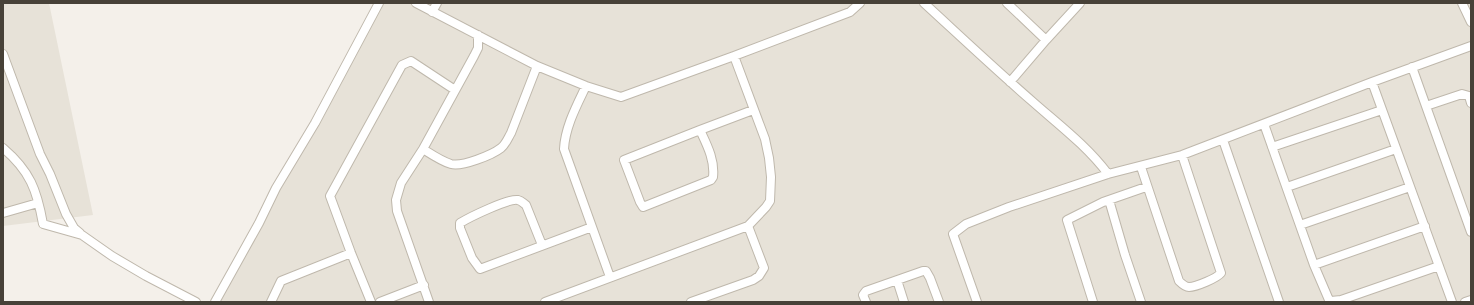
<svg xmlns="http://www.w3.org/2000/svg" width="1474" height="305" font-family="'Titillium Web',sans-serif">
  <rect width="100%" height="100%" fill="#f4f0ea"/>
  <path fill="#e7e2d8" d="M3,3H49L93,215L3,226Z
    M377,3H1471V302H219Z"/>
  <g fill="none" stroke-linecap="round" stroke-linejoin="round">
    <g stroke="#bfb8ac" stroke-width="10">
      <path id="minor" d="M416,3L537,66L586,86L621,97L734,56L850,12L860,3
        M924,3C960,36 996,70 1033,102C1059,125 1087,146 1108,174
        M1007,3L1046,40
        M1462,3L1471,22
        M432,12L437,3
        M3,54L40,154L50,174L66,214L74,228L80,233
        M1412,67L1471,232
        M1010,82L1046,40L1080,3
        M1372,82L1452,302
        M586,86C577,105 565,127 564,149L610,277
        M1426,106L1462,94L1469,96L1471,103
        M1264,124L1314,265L1329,300L1331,301L1341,300L1439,266
        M700,130C707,145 715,160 713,177L711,180L643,207L640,202L624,160L700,130L753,110
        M1223,140L1279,302
        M1272,147L1382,110
        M3,148C30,171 37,190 43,224L82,235L112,256L146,276L196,302
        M423,149C431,154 441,161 451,164C462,167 492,155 501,148C506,144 508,138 511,133L537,66
        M1141,167L1179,281C1182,284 1185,287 1189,287C1196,287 1217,278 1221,273L1182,155
        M1287,187L1396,149
        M1109,200L1125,255L1141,302
        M3,213L38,203
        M1300,225L1410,187
        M542,245L526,205C523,203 522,201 518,200C509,198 470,217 460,223V228L472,258L480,269L592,227
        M1314,265L1425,226
        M897,280L904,302
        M215,302L259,223L276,188L315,123L379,3
        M271,302L281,281L351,253
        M371,302L351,253L330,196L402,65L411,61L455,90
        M380,302L424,285
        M429,302L397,211L396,200L401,183L423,149L474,56L478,48V35
        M545,302L748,226L766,207L770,201L771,177L769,158L765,139L734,56
        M691,302L753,280L759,276L764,268L748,226
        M866,302L863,295L866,291L923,271H926L930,278L939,302
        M977,302L953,234L966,224L1009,207L1108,174L1182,155L1372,82L1471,46
        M1093,302L1067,220L1103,202L1146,187
        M1465,302L1471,300"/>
    </g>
    <use href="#minor" stroke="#fff" stroke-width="8"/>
  </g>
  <rect width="1474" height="305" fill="none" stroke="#474138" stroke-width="8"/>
</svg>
